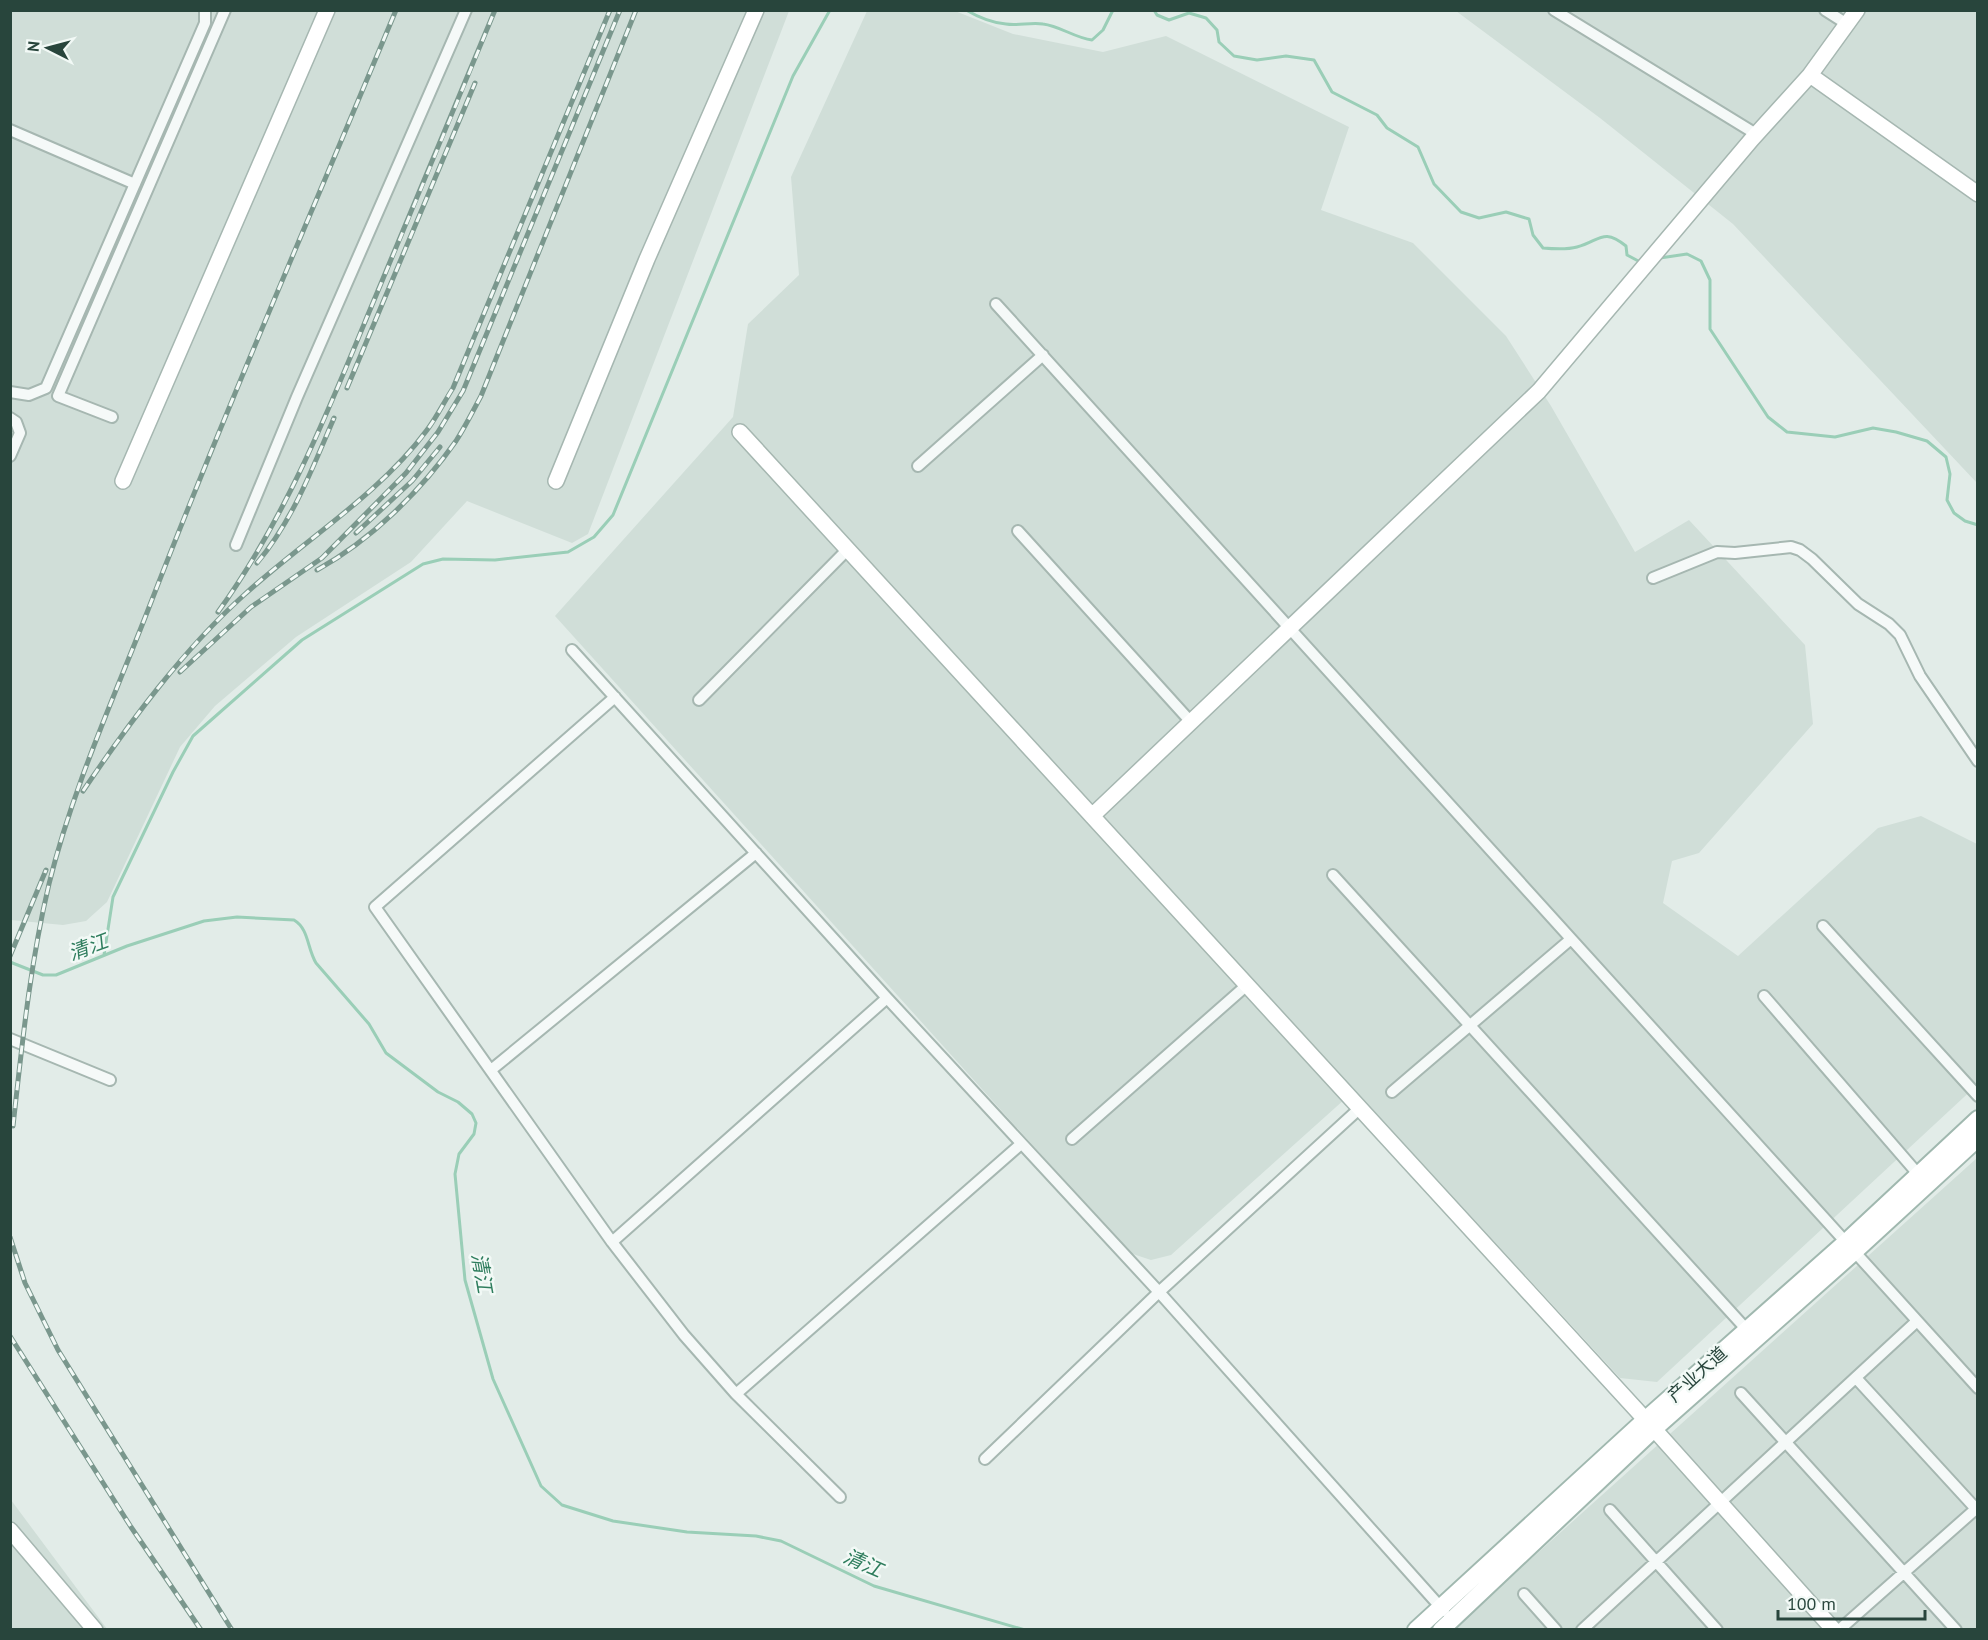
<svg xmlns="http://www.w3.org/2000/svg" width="1988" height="1640" font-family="'PT Sans','Noto Sans SC',sans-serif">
  <rect width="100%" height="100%" fill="#e2ece8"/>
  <path fill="#d0ded8" d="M10,11H789L588,534L572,543L467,501L411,562L296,637L215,706L180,747L107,902L86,921L63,925L11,920Z
    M867,11H955L1013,34L1103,52L1166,36L1349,127L1321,210L1413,243L1506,336L1551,406L1635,552L1689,520L1805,645L1813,724L1699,853L1672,861L1663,903L1738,956L1878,828L1921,816L1977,844V1085L1657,1382L1620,1378L1355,1090L1171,1255L1151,1260L1130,1253L555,616L733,417L748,324L799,275L791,177Z
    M1456,11H1977V483L1733,224L1600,118Z
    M1977,1158V1629H1453Z
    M11,1500L107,1629H11Z"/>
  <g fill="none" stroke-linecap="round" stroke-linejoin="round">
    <path stroke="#9aceb7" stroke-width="3" d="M966,10C978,17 993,23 1006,24C1018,26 1031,22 1043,24C1060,26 1075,38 1092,40L1103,30L1113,10
      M1154,10L1157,15L1169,20L1189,13L1206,18L1217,30L1219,42L1234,56L1257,60L1286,56L1314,60L1332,92L1377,115L1387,128L1418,147L1434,184L1461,212L1479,218L1506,212L1529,219L1533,235L1543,248C1554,249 1566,250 1577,247C1600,241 1603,227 1626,246L1627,255L1642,263
      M1660,258L1687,254L1701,261L1710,280V329L1768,417L1787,432L1835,437L1873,428L1896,432L1927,441L1946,457L1950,474L1947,500L1954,513L1965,521L1978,525
      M104,955L113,897L173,772L193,736L302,640L423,564L443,559L495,560L568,552L594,537L613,515L793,76L830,10
      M10,962L43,975H56L127,946L204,921L237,917L294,920C309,929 307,948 316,963L369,1024L386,1053L438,1092L458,1102L472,1114L476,1123L474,1134L459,1154L455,1174L465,1280L493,1379L541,1486L562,1505L613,1521L687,1532L756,1536L781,1541L874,1586L1025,1630"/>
    <g stroke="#a6b7b1" stroke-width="14">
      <path id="street" d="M1554,10L1756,134
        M1825,10L1847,24
        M10,130L135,184
        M996,304L1978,1388
        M10,392L29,395L46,388L205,23V10
        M112,417L58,396L225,10
        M10,418L16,422L20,433L10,456
        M918,466L1043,355
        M1018,531L1191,722
        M236,545L297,397L466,10
        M1653,578L1717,552L1735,553L1791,547L1800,550L1812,559L1858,604L1889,624L1900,635L1920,676L1978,761
        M572,650L887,998L1159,1292L1444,1611
        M615,697L375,907L612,1242L684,1335L736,1394L840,1497
        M699,700L848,549
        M1333,875L1747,1330
        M1823,926L1978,1096
        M1764,996L1918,1174
        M10,1039L110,1080
        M491,1070L756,853
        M1392,1092L1571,939
        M1072,1139L1247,985
        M612,1242L887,998
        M1856,1378L1978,1511
        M1741,1393L1956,1630
        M736,1394L1021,1144
        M985,1459L1159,1292L1360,1108
        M1610,1510L1717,1630
        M1524,1594L1556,1630
        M1582,1630L1917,1321
        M1839,1630L1978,1507"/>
    </g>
    <g stroke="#a6b7b1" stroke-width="18">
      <path id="secondary" d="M1810,75L1978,194
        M740,432L1654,1429L1834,1630
        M123,481L327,10
        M556,481L647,259L756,10
        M1092,816L1539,391L1752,139L1810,75L1857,10
        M10,1530L95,1630"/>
    </g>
    <g stroke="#a0b8af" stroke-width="20">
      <path id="primary" d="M1416,1630L1645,1420L1846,1242L1978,1119
        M1441,1630L1654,1429L1854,1252L1978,1138"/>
    </g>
    <use href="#street" stroke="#f5f9f8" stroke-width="10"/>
    <use href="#secondary" stroke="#fff" stroke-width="15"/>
    <use href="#primary" stroke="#fff" stroke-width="16"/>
    <g stroke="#7a978d" stroke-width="5">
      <path id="rail" d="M347,388L475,83
        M356,533L412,481L440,447
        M257,563C293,520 312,469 334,418
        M317,570C371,540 420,492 456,441C465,427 473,411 481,396L636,10
        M218,612C283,522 325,419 367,317C410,215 453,113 495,10
        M180,672L251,607L322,558L406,473L438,432L463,391L620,10
        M83,791C129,723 183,650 244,595C303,541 379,495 427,430C437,417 444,402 453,388L610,10
        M10,956L46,870
        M13,1126C22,1045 30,964 49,884C72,790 113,700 148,610C226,408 313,210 396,10
        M10,1237L25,1283L58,1350L232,1630
        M10,1336L131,1527L201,1630"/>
    </g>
    <use href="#rail" stroke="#f2f9f6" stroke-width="3" stroke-dasharray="9" stroke-linecap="butt"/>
  </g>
  <g text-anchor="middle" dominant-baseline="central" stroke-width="5" stroke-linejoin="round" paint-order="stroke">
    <g font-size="18" fill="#28453c" stroke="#f2f9f6">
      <text transform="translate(1697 1374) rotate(-42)">产业大道</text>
    </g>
    <g font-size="20" font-style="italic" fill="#2e7d5d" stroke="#f2f9f6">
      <text transform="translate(88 947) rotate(-20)">清江</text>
      <text transform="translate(482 1273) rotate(80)">清江</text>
      <text transform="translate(863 1563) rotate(24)">清江</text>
    </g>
  </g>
  <rect width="1988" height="1640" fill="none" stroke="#28453c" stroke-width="24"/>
  <g transform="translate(48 48) rotate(276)" stroke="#f2f9f6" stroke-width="4.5" paint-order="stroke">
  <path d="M0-4.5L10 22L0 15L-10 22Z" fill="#28453c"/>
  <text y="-9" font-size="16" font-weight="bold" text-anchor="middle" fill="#28453c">N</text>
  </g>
  <path d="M1778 1610v9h147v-9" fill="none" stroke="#28453c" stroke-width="3"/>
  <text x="1787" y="1610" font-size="18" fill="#28453c" stroke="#f2f9f6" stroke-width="4.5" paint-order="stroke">100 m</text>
</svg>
